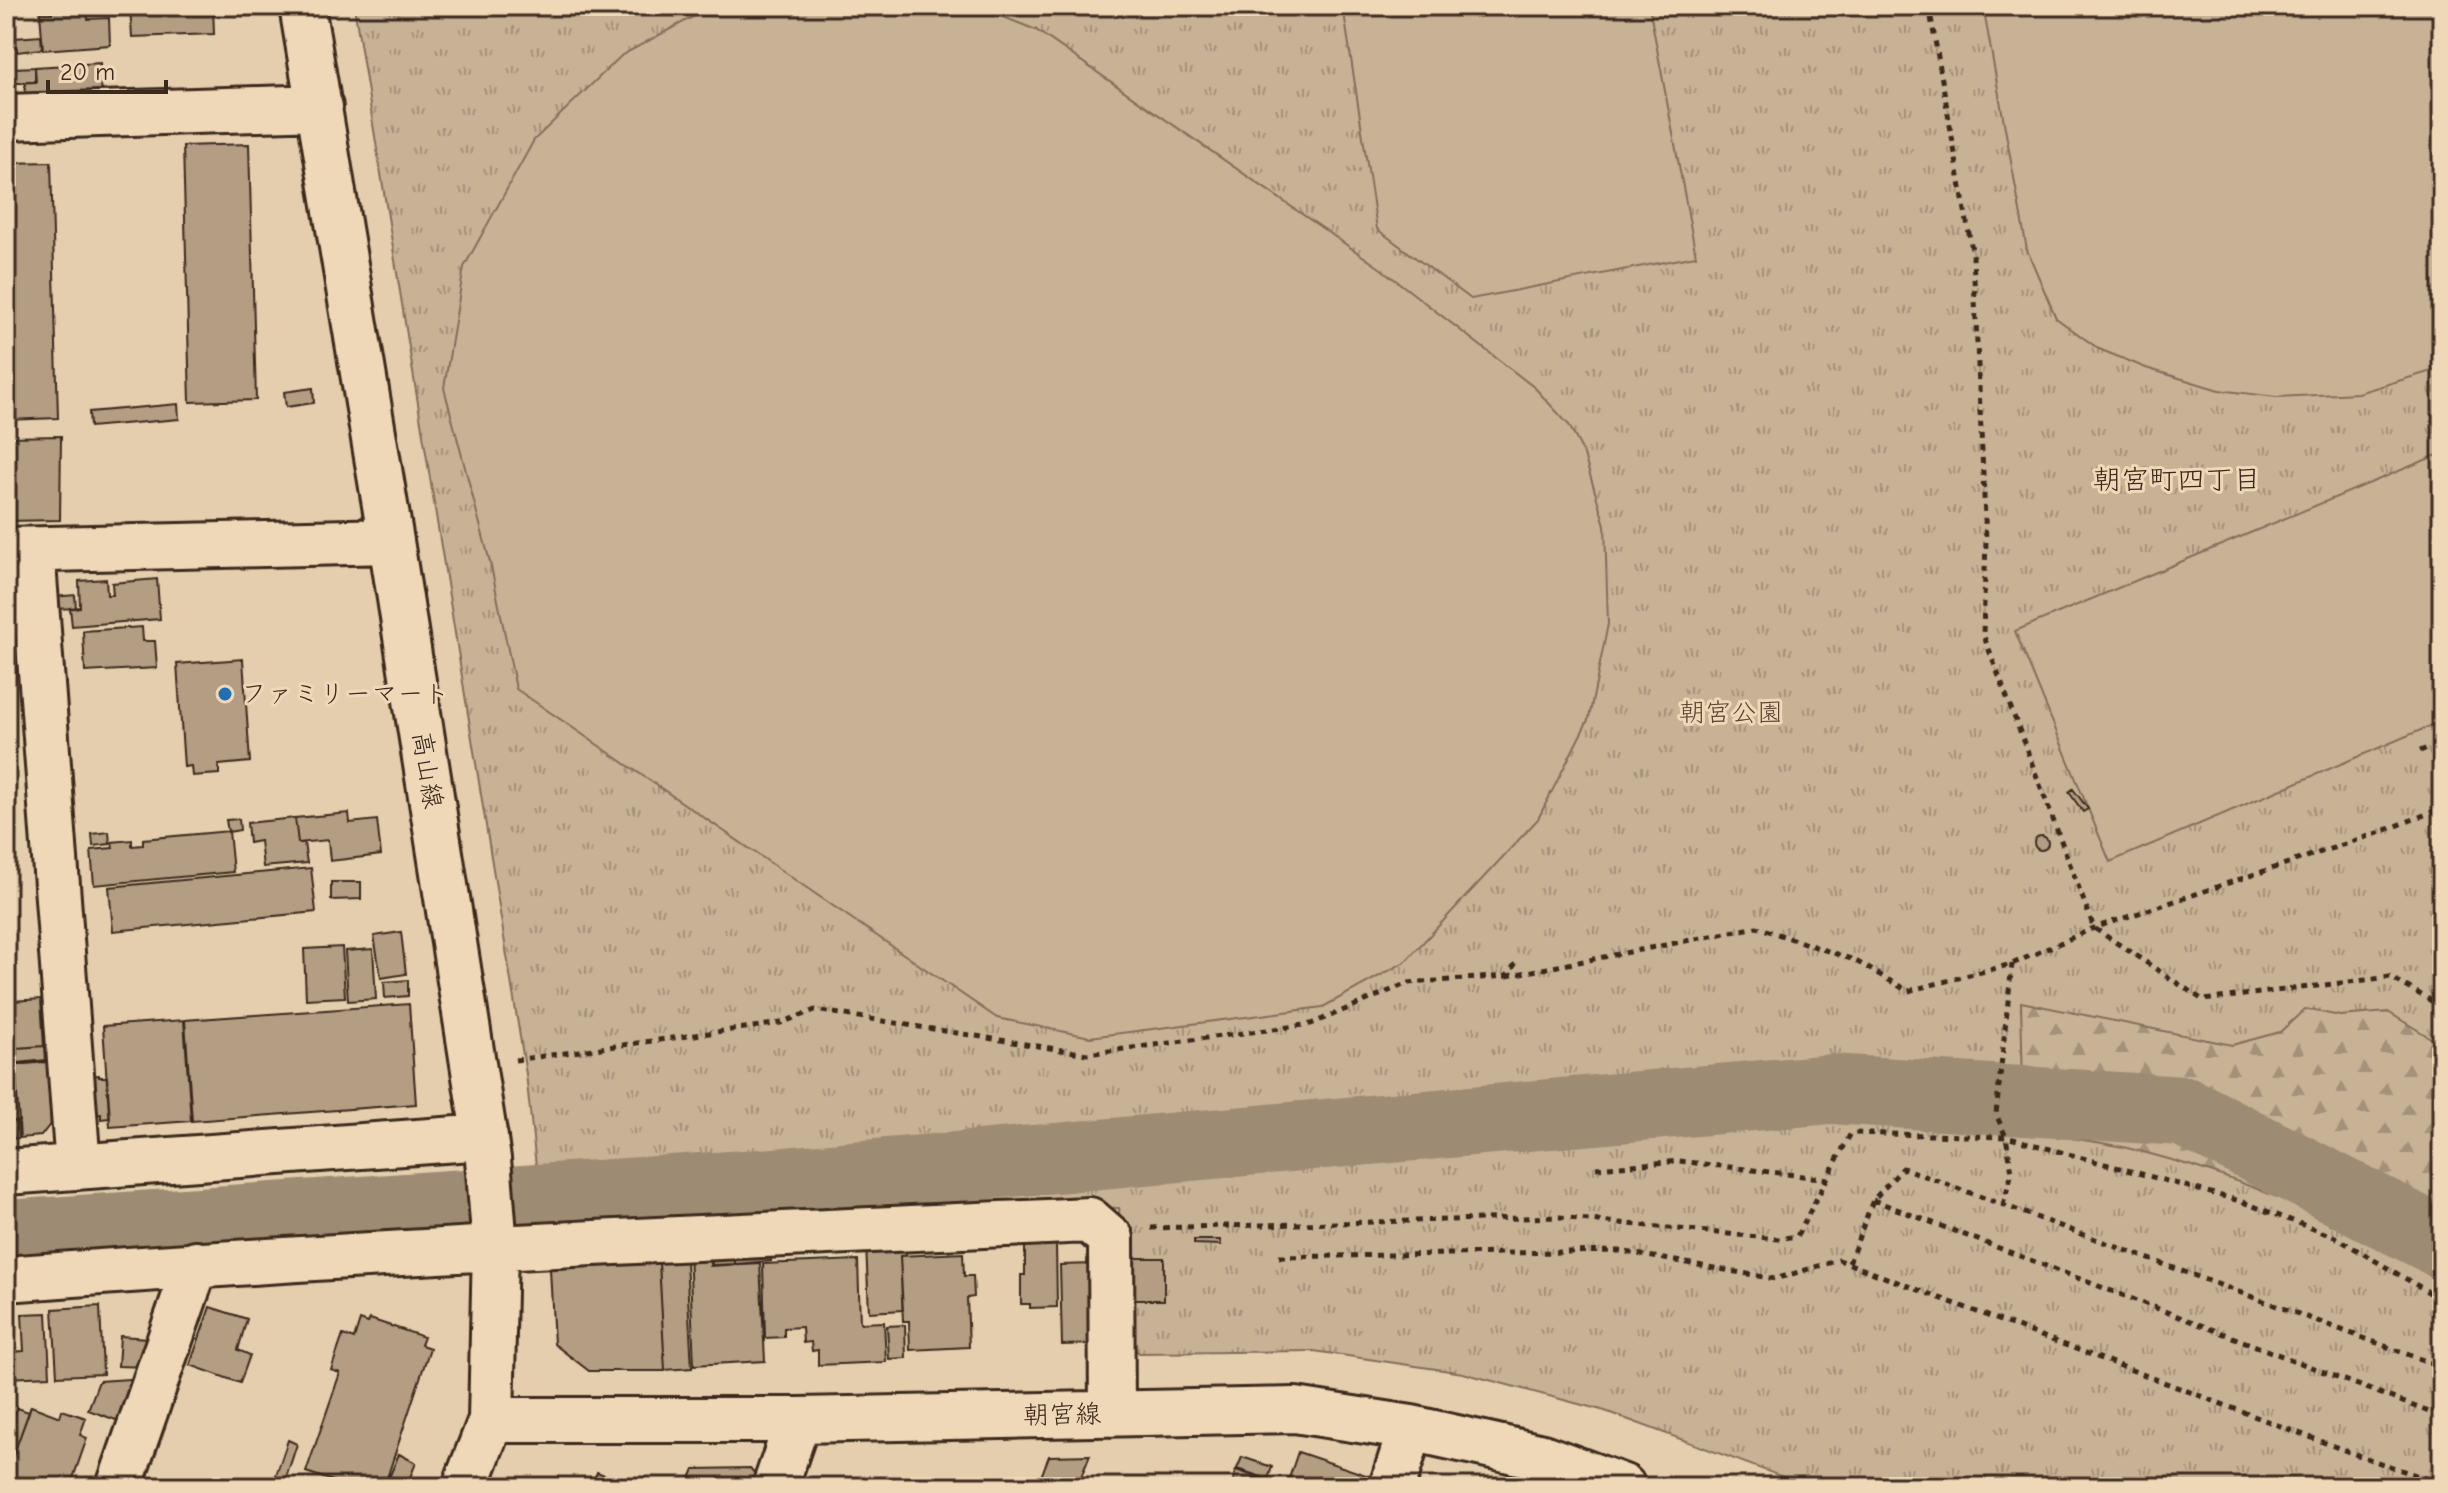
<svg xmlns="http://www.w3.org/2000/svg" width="2448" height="1493" font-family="'Comic Neue','Klee One',sans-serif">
  <defs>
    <pattern id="grass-tufts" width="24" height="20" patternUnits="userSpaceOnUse" patternTransform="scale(2)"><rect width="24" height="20" fill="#c8b296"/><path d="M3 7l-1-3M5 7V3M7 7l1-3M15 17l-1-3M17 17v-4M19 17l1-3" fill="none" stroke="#a4917a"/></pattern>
    <pattern id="forest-firs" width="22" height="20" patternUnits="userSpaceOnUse" patternTransform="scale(2)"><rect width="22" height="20" fill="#c8b296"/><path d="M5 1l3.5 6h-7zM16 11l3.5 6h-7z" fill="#a4917a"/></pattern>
  </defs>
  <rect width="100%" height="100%" fill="#e4ceae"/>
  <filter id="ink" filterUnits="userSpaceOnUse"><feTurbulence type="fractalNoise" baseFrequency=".0125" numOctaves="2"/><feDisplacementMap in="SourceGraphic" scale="16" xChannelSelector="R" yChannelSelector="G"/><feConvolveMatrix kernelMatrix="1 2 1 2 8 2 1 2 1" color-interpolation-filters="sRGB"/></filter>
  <g filter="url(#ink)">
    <path fill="url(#grass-tufts)" stroke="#826e5a" stroke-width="2" d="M354,6H2442V1487H1810L1605,1411L1463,1373L1314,1351L1139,1353L1127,1342L1119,1208L556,1230L542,1221L526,1074Z"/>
    <path fill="url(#forest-firs)" stroke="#826e5a" stroke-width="2" d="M2021,1002L2232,1045L2280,1032L2305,1009L2340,1016L2388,1012L2442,1045V1283C2345,1222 2239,1175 2127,1148C2094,1140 2058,1137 2024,1131Z"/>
    <path fill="#c8b296" stroke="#826e5a" stroke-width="2" d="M713,6H976L1036,30L1380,268L1535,388L1569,425L1583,452L1605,525L1608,624L1589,718L1538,819L1405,962L1323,1007L1090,1037L997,1018L516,689L491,566L444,388L464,267L534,140L622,55Z
      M1343,6H1649L1696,256L1471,299L1377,229Z
      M1983,6H2442V368L2358,393L2276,397L2219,390L2146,368L2099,349L2056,318L2027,250Z
      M2442,453V721L2110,862L2015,631Z"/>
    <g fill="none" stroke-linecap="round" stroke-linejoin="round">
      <path stroke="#9e8b73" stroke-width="70" d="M6,1235L775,1183L1831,1089L2183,1111L2442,1243"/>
    </g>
    <path fill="#b39d83" stroke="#3b2a1e" stroke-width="2" d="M87,6L88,19L109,18L110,45L43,50L40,13H52L51,7Z
      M130,6H213L214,34L132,37Z
      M41,36L42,49L17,52L15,38Z
      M100,63L102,101L25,103V82H36L35,67Z
      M35,67V82L15,83L14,68Z
      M249,144L256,400L190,402L183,146Z
      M51,162L58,418L6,420V163Z
      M313,388L314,403L286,407L284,392Z
      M178,404L179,419L90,427L89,412Z
      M61,436L60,520L6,521V437Z
      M106,579L107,595H113L112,583L157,579L160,619L72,626L70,608L80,607L79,581Z
      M75,595L76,608L54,609V597Z
      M142,627L143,641H155L157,668L85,672L83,631Z
      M243,659L250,762L219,765V774L192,776L191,766L184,767L177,664Z
      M2073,789L2088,809L2083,812L2069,792Z
      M349,813L350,823L377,820L381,855L330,861L328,840L298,843L295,818Z
      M295,818L298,843H304L307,863L263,867L260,841L249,843L247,823Z
      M239,819L240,830L228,832L226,820Z
      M229,831L233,872L94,885L91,850L113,848L112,842L132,840V846L143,845V839Z
      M109,832L110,844L93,846L92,834Z
      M2034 843a7 7 0 1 1 14 0a7 7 0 1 1-14 0Z
      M311,868L316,912L113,931L109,887Z
      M331,882H361V899L331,900Z
      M401,932L406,974L381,978L374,936Z
      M342,947L345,997L306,999L304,949Z
      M373,949L376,999L348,1001L345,951Z
      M408,980V996L385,998L384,982Z
      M41,999L44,1046L15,1048L12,1001Z
      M6,1000H10L19,1121L6,1122Z
      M409,1004L416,1104L192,1121L185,1020Z
      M184,1020L191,1121L110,1127L103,1026Z
      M46,1046L47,1060L17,1063V1048Z
      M47,1062L51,1123L41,1136L20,1138L15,1065Z
      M99,1075V1077H107L110,1118L101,1119V1114L91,1115L88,1076Z
      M17,1121L19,1138L6,1139V1122Z
      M1194,1240H1220L1221,1245L1194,1244Z
      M905,1242L906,1256H900L903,1310L869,1312L866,1245Z
      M1056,1242L1057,1307L1030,1308V1304H1021V1275H1025V1245Z
      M771,1248V1261L735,1264L734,1250Z
      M709,1249L710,1266L760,1263L765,1361L694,1365L689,1251Z
      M734,1250L735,1264L712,1265L711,1251Z
      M963,1253L964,1276H973L974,1297L967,1298L969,1347L910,1350L909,1321H903L900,1256Z
      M1133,1258H1164V1300H1133Z
      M858,1260L860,1323L884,1322L886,1362L818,1365V1350L812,1351L811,1342L803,1343L802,1327L784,1328V1337L765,1338L763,1264Z
      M686,1261L692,1368L665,1370L659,1262Z
      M659,1263L665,1371H589L554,1344L550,1269Z
      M1095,1264L1097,1344L1062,1345L1060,1265Z
      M100,1306L103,1374L57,1376L53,1309Z
      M210,1307L247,1319L238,1350L250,1355L240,1383L190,1365Z
      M11,1312L12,1338L6,1339V1313Z
      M47,1313L50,1376L6,1378V1359L11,1358V1352L24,1351L22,1314Z
      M370,1319L424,1337L421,1345L430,1348L384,1487H331L333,1481L306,1472L340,1373L331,1370L343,1335L354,1339L360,1320L368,1323Z
      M905,1325L906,1358L889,1359L887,1326Z
      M120,1336L148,1338L147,1367L118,1366Z
      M144,1378L127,1424L88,1410L99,1381Z
      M31,1406L60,1417L62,1410L86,1418L80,1435L87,1438L72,1481L68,1480L65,1487H6V1466L7,1462L10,1464Z
      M17,1408L29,1412L10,1464L7,1462L6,1466V1439Z
      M288,1440L297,1444L283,1487H272Z
      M1298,1452L1378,1479L1375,1487H1286Z
      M399,1454L416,1463L406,1487H385Z
      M1090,1455L1077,1487H1037L1049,1456Z
      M1242,1457L1272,1467L1268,1479L1237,1469Z
      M750,1468L758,1477L754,1487H698L688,1483L694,1469Z
      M1236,1470L1268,1481L1266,1487H1247L1233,1482Z
      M597,1472L625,1483L624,1487H591Z"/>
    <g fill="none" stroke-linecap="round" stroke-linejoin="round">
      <g stroke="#3b2a1e" stroke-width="50">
        <path id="minor" d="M302,6L391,541L488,1159L495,1247L491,1420L465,1487
          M6,117L320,107
          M6,550L391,541
          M32,550L78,1167
          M6,1172L485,1137
          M6,1279C367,1251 728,1237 1089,1220L1111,1239L1112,1414
          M491,1420H798L1295,1410L1411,1428L1542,1457L1623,1487
          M119,1487L196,1264
          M775,1487L798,1420
          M1392,1487L1411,1428"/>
      </g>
      <path stroke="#3b2a1e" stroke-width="5" stroke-dasharray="6 6" stroke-linecap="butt" d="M1929,6L1973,256L1986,540L1983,634L2094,928L2203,1000L2390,977L2442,1007
        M2420,751L2442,742
        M1507,976L1757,927L1854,960L1908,991L2012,964L2094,928L2381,832L2442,808
        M515,1060L781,1023L815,1010L1087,1054L1311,1024L1408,983L1507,976L1517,961
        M1596,1168L1679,1161L1828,1179
        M1873,1200L2442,1417
        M2003,1205L2012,1172L2006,1137L1996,1114L2012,964
        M1151,1228L1559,1217L1778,1239L1797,1236L1851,1133L2006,1137L2240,1201L2335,1237L2442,1300
        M1279,1257L1620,1251L1775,1279L1839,1260L2360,1456L2442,1484
        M1849,1263L1873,1200L1903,1168L2442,1367"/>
      <use href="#minor" stroke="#efd8b7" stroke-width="44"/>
    </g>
  </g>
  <circle fill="#1f6fb2" stroke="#efd8b7" stroke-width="3" cx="225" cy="694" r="8"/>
  <g text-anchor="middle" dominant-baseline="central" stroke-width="6" stroke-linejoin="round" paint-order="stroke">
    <g font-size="26" fill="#3b2a1e" stroke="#efd8b7" text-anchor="start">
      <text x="241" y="694">ファミリーマート</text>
    </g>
    <g font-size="26" fill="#574536" stroke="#efd8b7">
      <text x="1731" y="713">朝宮公園</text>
    </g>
    <g font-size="26" fill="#3b2a1e" stroke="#efd8b7">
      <text transform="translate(427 770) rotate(81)">高山線</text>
      <text transform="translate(1062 1415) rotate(-1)">朝宮線</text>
    </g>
    <g font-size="28" fill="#3b2a1e" stroke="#efd8b7">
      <text x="2177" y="480">朝宮町四丁目</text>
    </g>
  </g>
  <rect width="2448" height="1493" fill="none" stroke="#efd8b7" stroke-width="32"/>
  <rect x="16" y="16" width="2416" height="1461" fill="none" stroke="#3b2a1e" stroke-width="3" filter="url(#ink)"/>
  <path d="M48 80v12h118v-12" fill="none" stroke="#3b2a1e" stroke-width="4"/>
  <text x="60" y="80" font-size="24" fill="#3b2a1e" stroke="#efd8b7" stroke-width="6" paint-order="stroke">20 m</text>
</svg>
